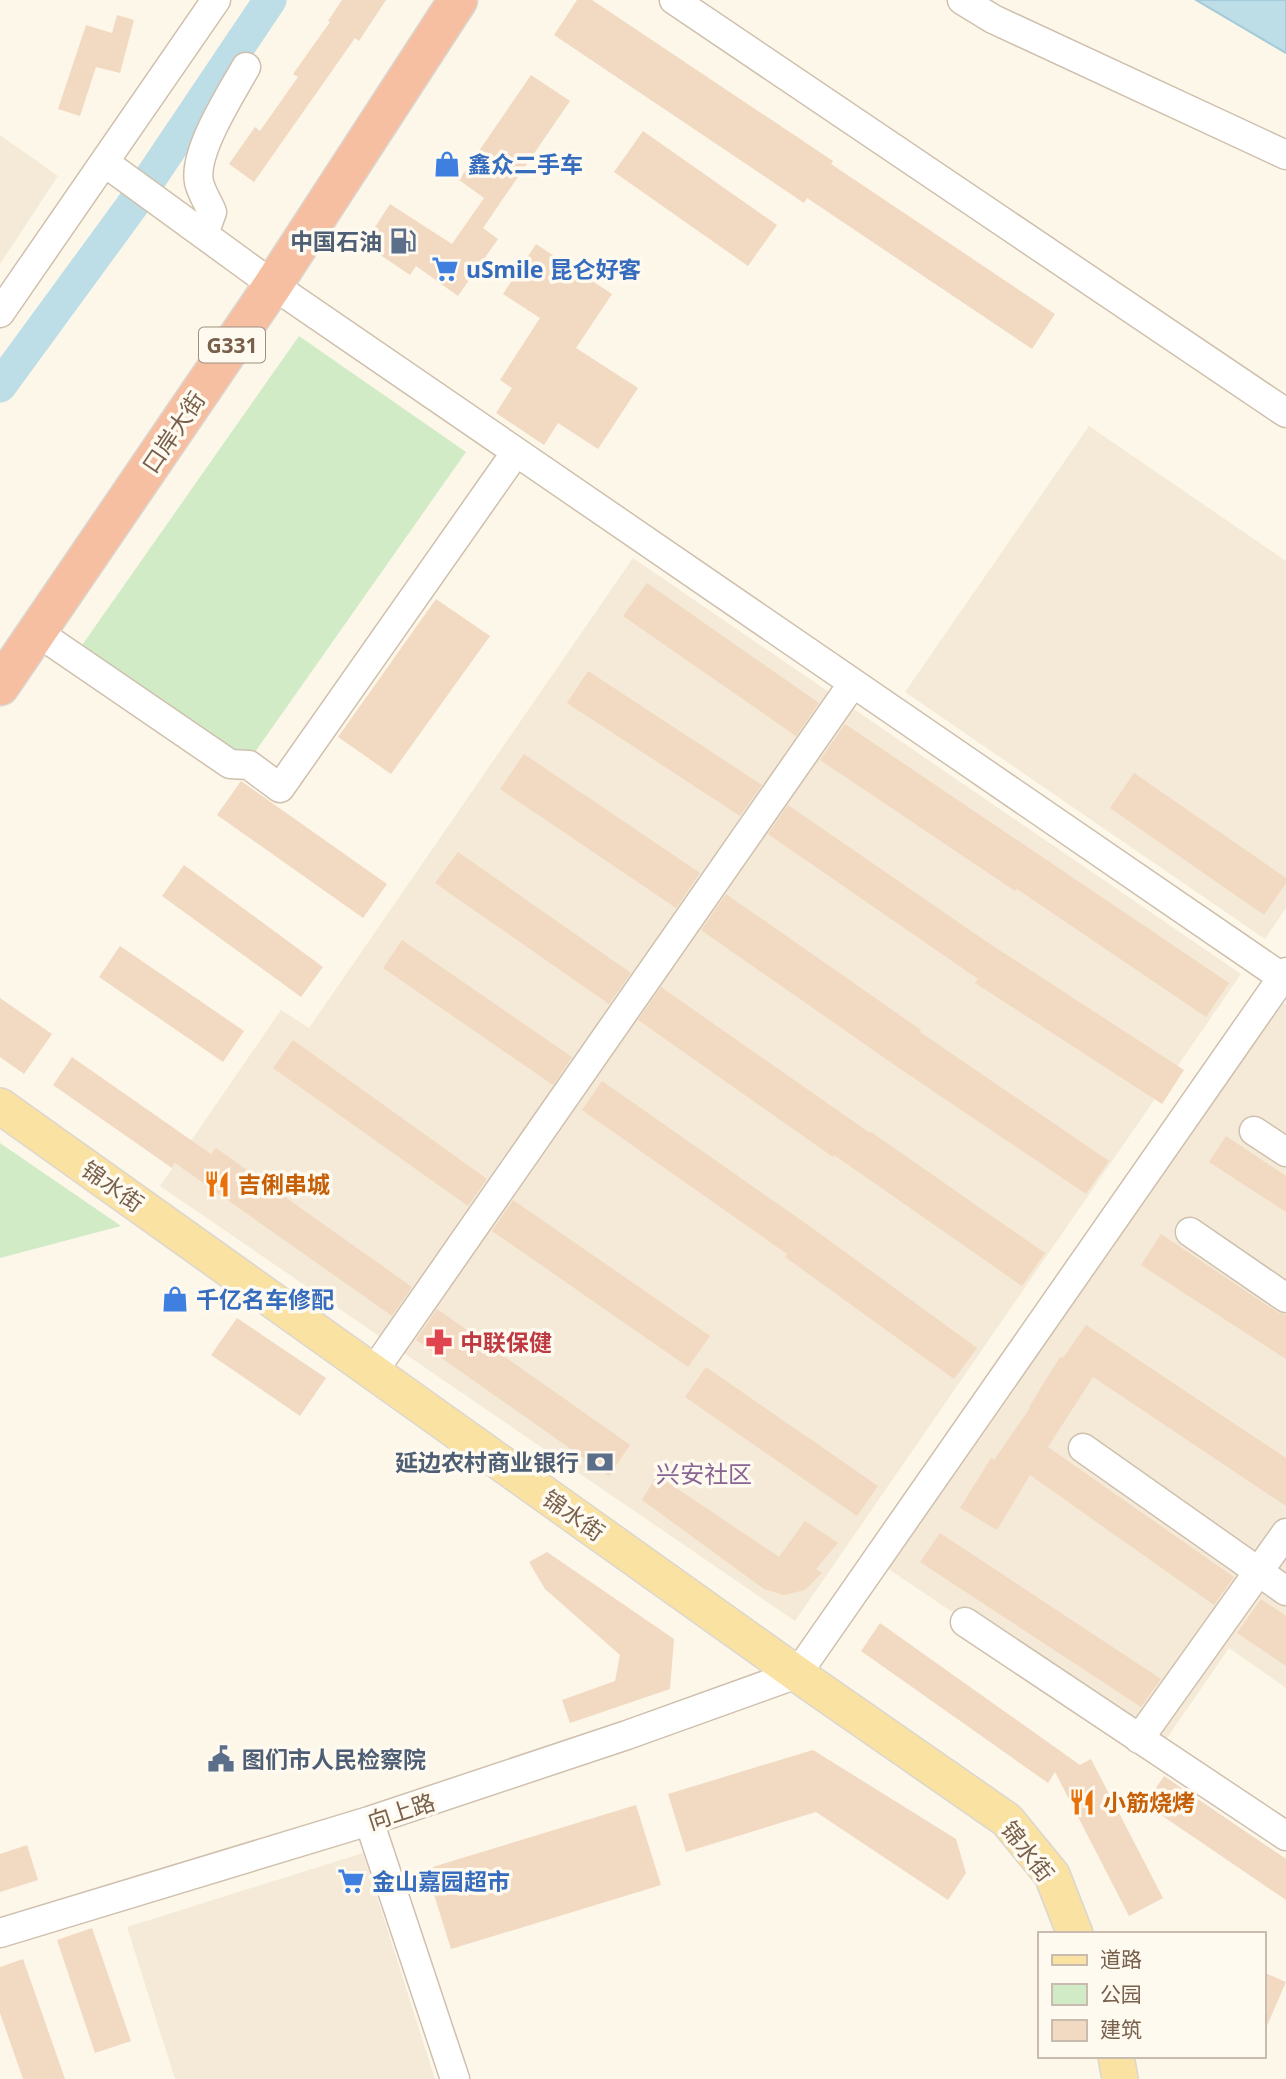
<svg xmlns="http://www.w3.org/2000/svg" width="1286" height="2079" font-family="'Noto Sans','Noto Sans SC',sans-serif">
  <rect width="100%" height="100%" fill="#fdf7e9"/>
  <path fill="#f4ead7" d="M0,135L58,176L0,264Z
    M1089,426L1286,561V908L1265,939L905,692Z
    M633,558L1241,974L795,1621L160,1186L281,1010L309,1028Z
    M1275,997L1286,1005V1688L1229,1648L1158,1751L887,1568Z
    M363,1853L435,2079H175L127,1927Z"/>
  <path fill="#d2ebc7" d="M299,336L466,452L246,765L80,648Z
    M0,1143L121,1226L0,1258Z"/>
  <path fill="#bddde7" stroke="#a3cbd9" stroke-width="2" d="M1196,0H1286V53Z"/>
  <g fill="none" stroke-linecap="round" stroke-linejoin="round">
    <path stroke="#bddde7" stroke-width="33" d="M0,386L131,207L270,0"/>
  </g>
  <path fill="#f2d9c1" d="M342,0H386L359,41L355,38L254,182L229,164L255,127L260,131L298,77L293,74L330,22L328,21Z
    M577,0H592L833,161L831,164L1055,314L1032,349L807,198L804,203L554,35Z
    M117,15L134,20L120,73L96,67L80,116L58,109L86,25L112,33Z
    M531,75L570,101L483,228L498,239L458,296L416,266L410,275L364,244L390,204L452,244L484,198L459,180Z
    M643,131L777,225L748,266L614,172Z
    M536,244L612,294L576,348L638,388L598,449L558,423L544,445L496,413L512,388L500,380L540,318L503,294Z
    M647,583L819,703L796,736L623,616Z
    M436,599L490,636L391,774L338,737Z
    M588,671L762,785L740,816L567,703Z
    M845,724L1229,983L1206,1017L1017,889L1015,891L820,760Z
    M524,754L700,873L676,908L500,789Z
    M1134,773L1286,878V883L1264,915L1110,808Z
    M241,781L387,884L363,918L217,815Z
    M788,805L987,942L1184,1070L1162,1104L975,983L978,979L768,834Z
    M458,852L631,973L609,1004L435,883Z
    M184,865L323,967L301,997L162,896Z
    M726,894L921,1030L920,1032L1109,1161L1086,1194L896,1066L701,930Z
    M402,940L572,1057L553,1085L383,968Z
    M120,946L244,1031L223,1062L99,977Z
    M661,987L870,1133L871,1132L1045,1253L1022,1286L834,1155L833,1157L638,1020Z
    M0,998L52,1034L24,1074L0,1057Z
    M293,1040L487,1179L468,1206L273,1068Z
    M72,1057L211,1154L216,1148L412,1287L392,1316L175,1163L172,1168L53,1085Z
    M602,1081L808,1225L977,1348L954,1379L785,1257L787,1254L582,1110Z
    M1226,1136L1286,1176V1212L1209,1162Z
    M513,1200L710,1336L688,1367L492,1231Z
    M1161,1234L1277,1312L1286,1315V1359L1141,1265Z
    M437,1309L630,1445L609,1476L416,1340Z
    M237,1318L326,1378L300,1416L211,1355Z
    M1086,1325L1286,1458V1506L1093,1377L1048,1447L1234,1577L1214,1605L1030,1475L997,1530L960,1508L991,1458L994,1460L1030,1408L1029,1407L1060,1357L1063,1358Z
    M706,1367L878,1486L857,1516L685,1397Z
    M657,1475L779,1557L805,1521L838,1543L816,1569L822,1573L805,1590L784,1595L764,1589L642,1500Z
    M940,1533L1161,1679L1141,1707L920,1562Z
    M547,1552L674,1639L670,1689L570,1723L562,1700L615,1681L620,1655L545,1589L529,1562Z
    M1261,1599L1286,1616V1666L1237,1633Z
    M880,1623L1080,1765L1091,1759L1163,1898L1129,1916L1055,1772L1048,1783L861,1651Z
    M813,1750L956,1839L966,1873L948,1900L816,1812L686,1852L668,1794Z
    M1164,1776L1286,1859V1900L1145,1804Z
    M636,1805L661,1885L451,1949L426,1869Z
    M27,1845L38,1880L0,1892V1854Z
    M92,1928L131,2041L95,2053L57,1940Z
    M23,1959L65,2079H23L0,2013V1967Z
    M1263,1972L1286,1982L1263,2035Z"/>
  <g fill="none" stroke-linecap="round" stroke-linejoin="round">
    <g stroke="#cfc0ae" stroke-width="31">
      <path id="minor" d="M674,0L1286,413
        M962,0L993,19L1286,155
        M104,162L273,285L1286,980
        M204,234L212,212C208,202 201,192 199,182C193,152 231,94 246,67
        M0,313L216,0
        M37,632L230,764L249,765L280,788L516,452
        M1254,1131L1286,1152
        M1190,1232L1286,1298
        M373,1372L853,683
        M1083,1448L1286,1591
        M965,1622L1286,1836
        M1139,1739L1286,1533
        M369,1821L455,2079
        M0,1933L369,1821L627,1735L797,1674L1286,972"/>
    </g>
    <g stroke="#dcd6d0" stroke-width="38">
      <path id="major" d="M0,1106L797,1674L1007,1820L1052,1875L1075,1934
        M1116,2056L1120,2079"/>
    </g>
    <g stroke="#dcd6d0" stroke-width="41">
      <path id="highway" d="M0,686L273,285L458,0"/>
    </g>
    <use href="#minor" stroke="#fff" stroke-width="28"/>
    <use href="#major" stroke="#fae2a3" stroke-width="35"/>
    <use href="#highway" stroke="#f6bfa1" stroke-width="38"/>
  </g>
  <defs>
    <g id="shop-bare" transform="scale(2.1)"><path d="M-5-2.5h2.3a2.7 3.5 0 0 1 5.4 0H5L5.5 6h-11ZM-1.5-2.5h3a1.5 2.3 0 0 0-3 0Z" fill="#3f7fe0" stroke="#fffaf0" stroke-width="2.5" paint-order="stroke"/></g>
    <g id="fuel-bare" transform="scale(2.1)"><path d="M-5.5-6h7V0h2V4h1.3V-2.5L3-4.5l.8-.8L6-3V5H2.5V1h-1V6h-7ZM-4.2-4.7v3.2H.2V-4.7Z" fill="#5c6f8a" stroke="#fffaf0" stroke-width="2.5" paint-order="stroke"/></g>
    <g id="supermarket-bare" transform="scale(2.1)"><path d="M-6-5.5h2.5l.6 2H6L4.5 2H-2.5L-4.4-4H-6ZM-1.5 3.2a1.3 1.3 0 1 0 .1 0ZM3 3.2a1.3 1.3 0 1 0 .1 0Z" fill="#3f7fe0" stroke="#fffaf0" stroke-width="2.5" paint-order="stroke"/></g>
    <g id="restaurant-bare" transform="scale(2.1)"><path d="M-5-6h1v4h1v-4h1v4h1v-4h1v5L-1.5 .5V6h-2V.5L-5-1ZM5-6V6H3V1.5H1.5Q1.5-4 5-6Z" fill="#e8710a" stroke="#fffaf0" stroke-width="2.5" paint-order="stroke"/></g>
    <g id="pharmacy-bare" transform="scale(2.1)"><path d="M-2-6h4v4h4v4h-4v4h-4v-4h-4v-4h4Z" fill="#e0444e" stroke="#fffaf0" stroke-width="2.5" paint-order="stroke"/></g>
    <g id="bank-bare" transform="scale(2.1)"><path d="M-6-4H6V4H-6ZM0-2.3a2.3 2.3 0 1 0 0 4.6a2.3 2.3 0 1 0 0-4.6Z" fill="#5c6f8a" stroke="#fffaf0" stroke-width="2.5" paint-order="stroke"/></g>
    <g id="civic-bare" transform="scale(2.1)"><path d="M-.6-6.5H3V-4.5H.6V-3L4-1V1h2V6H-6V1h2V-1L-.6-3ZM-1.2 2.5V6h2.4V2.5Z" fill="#5c6f8a" stroke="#fffaf0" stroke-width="2.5" paint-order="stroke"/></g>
  </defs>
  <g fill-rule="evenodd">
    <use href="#shop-bare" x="447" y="164"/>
    <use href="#fuel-bare" x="403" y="241"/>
    <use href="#supermarket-bare" x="445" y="269"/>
    <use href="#restaurant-bare" x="217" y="1184"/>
    <use href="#shop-bare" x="175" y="1299"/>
    <use href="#pharmacy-bare" x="439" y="1342"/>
    <use href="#bank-bare" x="600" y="1462"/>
    <use href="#civic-bare" x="221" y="1759"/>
    <use href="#restaurant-bare" x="1082" y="1802"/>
    <use href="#supermarket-bare" x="351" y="1881"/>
  </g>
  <g text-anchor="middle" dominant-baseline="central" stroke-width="7" stroke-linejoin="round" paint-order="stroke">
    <rect fill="#fffaf0" stroke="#a08e7d" stroke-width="2" x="199" y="327.5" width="66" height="35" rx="5"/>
    <g font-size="21" font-weight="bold" fill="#78604c">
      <text x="232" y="345">G331</text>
    </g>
    <g font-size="23" font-weight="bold" fill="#366cbe" stroke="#fffaf0" text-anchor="start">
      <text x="468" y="164">鑫众二手车</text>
      <text x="466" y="269">uSmile 昆仑好客</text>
      <text x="196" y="1299">千亿名车修配</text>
      <text x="372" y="1881">金山嘉园超市</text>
    </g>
    <g font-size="23" font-weight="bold" fill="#4e5e75" stroke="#fffaf0" text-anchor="end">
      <text x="382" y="241">中国石油</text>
      <text x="579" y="1462">延边农村商业银行</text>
      <text x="242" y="1759" text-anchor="start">图们市人民检察院</text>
    </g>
    <g font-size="23" fill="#78604c" stroke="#fffaf0">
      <text transform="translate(173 432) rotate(-56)">口岸大街</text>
      <text transform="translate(113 1186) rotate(35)">锦水街</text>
      <text transform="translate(574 1515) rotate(35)">锦水街</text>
      <text transform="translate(401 1811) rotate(-18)">向上路</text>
      <text transform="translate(1028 1851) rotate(52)">锦水街</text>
    </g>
    <g font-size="23" font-weight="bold" fill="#c56008" stroke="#fffaf0" text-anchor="start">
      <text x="238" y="1184">吉俐串城</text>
      <text x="1103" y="1802">小筋烧烤</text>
    </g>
    <g font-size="23" font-weight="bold" fill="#be3a42" stroke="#fffaf0" text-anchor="start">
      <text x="460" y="1342">中联保健</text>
    </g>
    <g font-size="24" fill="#886493" stroke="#fffaf0">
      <text x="704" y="1473">兴安社区</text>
    </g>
  </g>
  <rect x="1038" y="1932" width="228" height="126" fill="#fffaf0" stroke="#c9bcae" stroke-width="2"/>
  <rect x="1052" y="1955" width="35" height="10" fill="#fae2a3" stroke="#c9bcae" stroke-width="2"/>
  <text x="1100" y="1967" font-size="21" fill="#78604c">道路</text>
  <rect x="1052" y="1984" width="35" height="21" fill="#d2ebc7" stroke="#c9bcae" stroke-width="2"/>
  <text x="1100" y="2002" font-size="21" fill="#78604c">公园</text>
  <rect x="1052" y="2020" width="35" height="21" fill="#f2d9c1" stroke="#c9bcae" stroke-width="2"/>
  <text x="1100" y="2037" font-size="21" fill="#78604c">建筑</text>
</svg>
